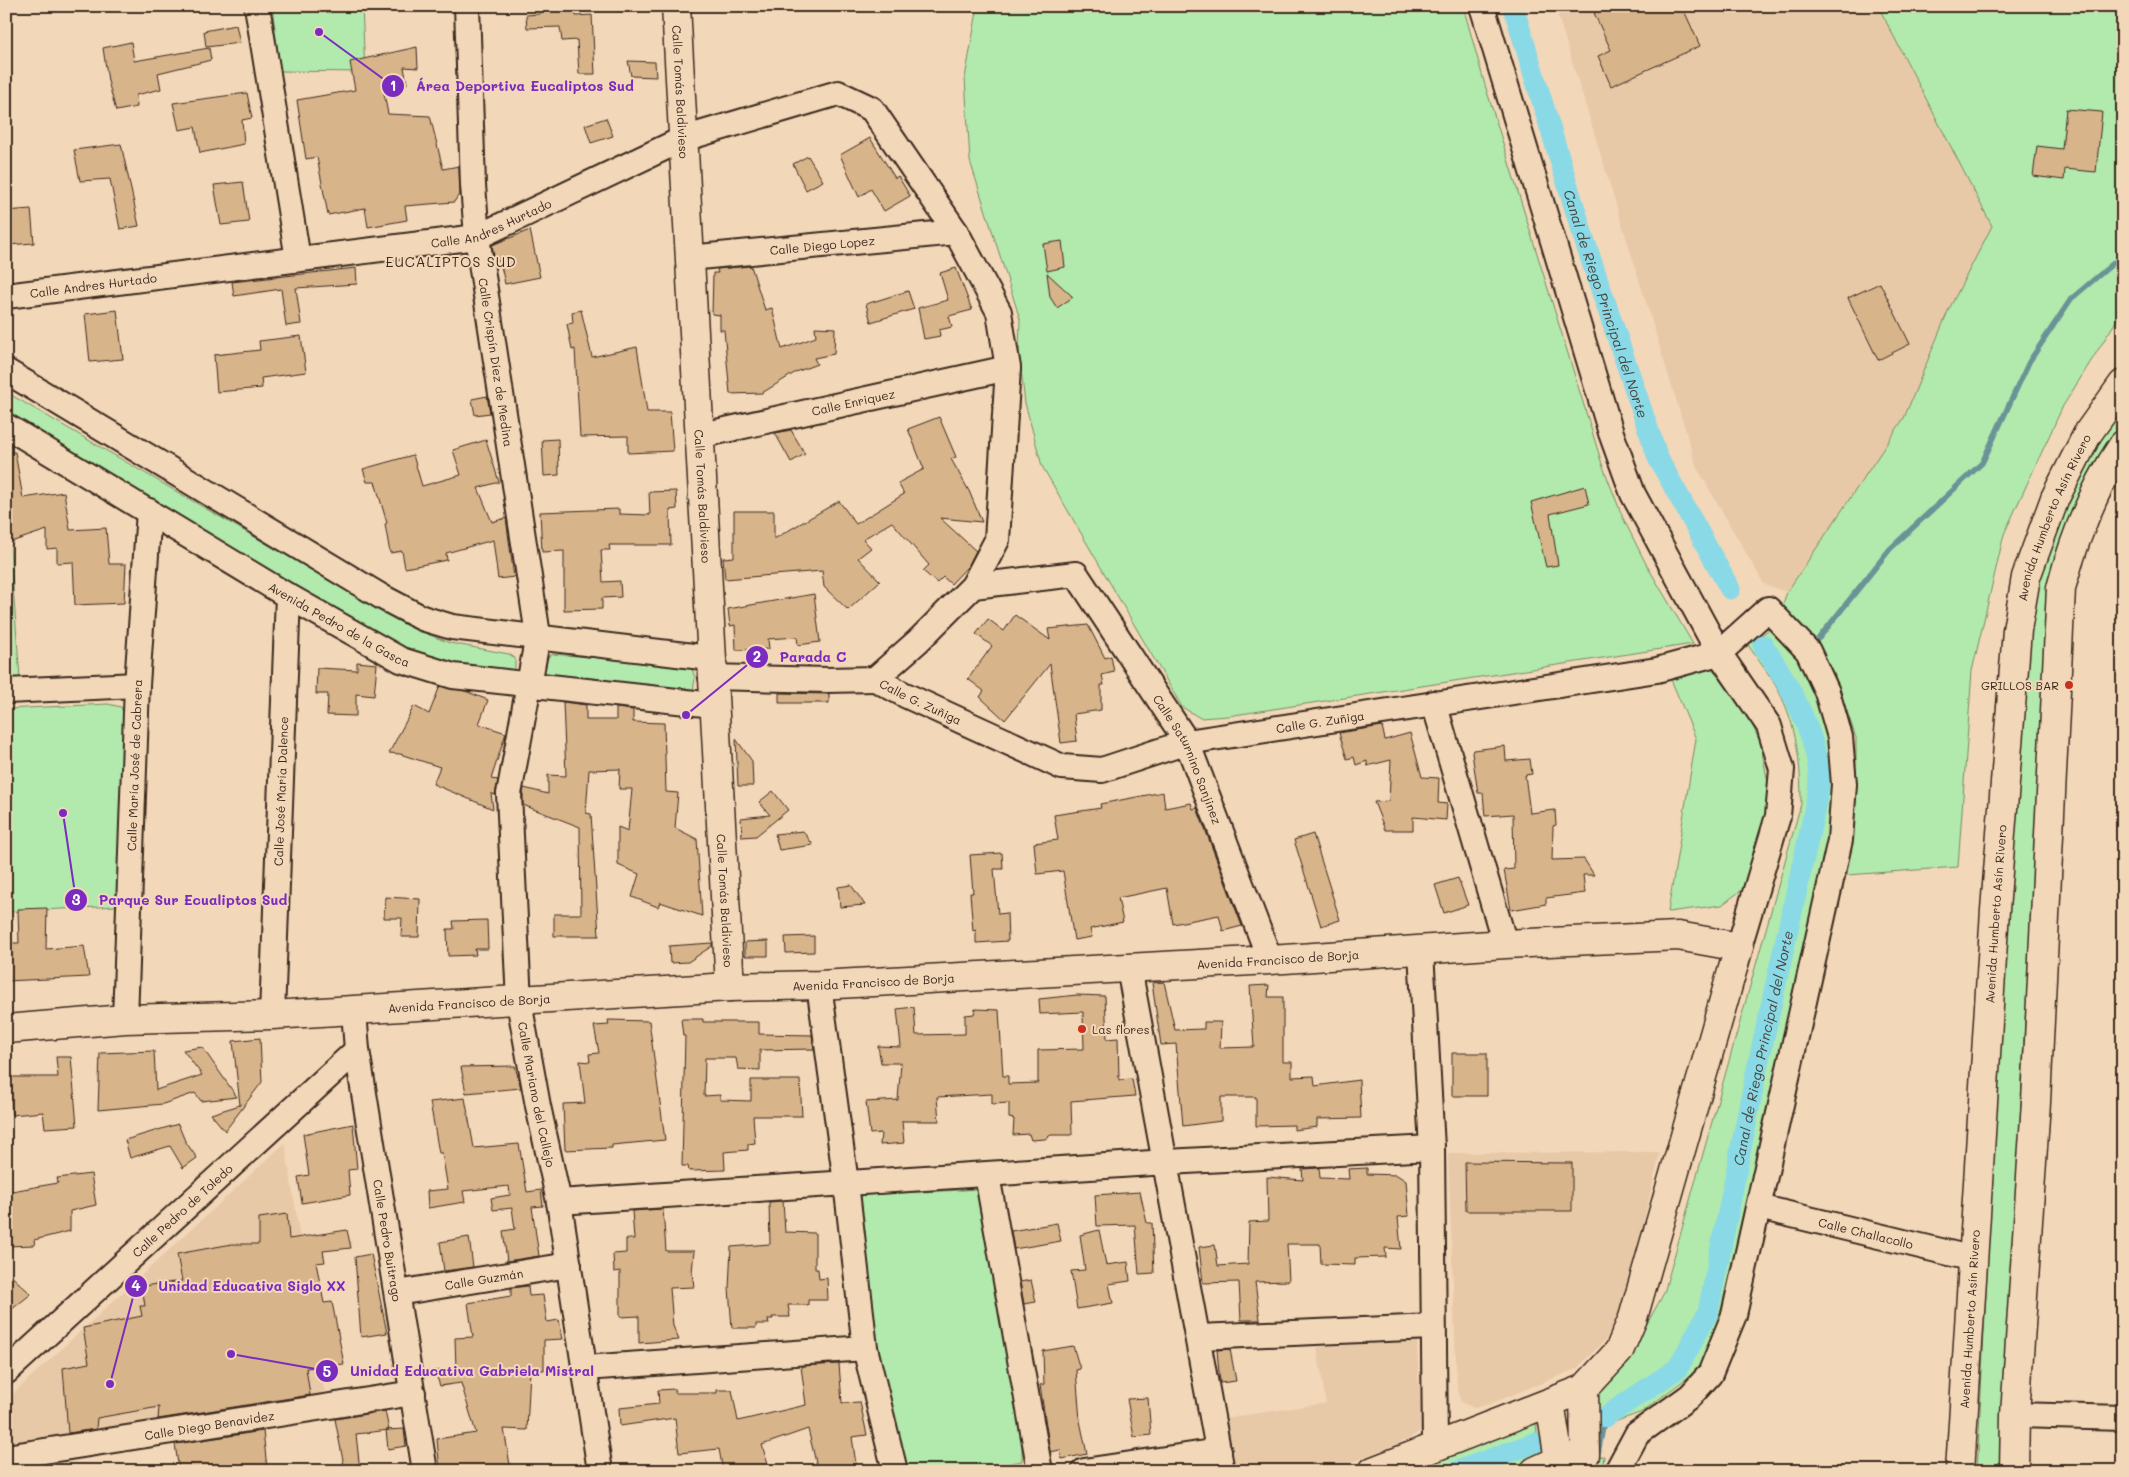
<svg xmlns="http://www.w3.org/2000/svg" width="2129" height="1477" font-family="Mali,sans-serif">
  <rect width="100%" height="100%" fill="#f3d7b9"/>
  <filter id="ink" filterUnits="userSpaceOnUse"><feTurbulence type="fractalNoise" baseFrequency=".02" numOctaves="2"/><feDisplacementMap in="SourceGraphic" scale="10" xChannelSelector="R" yChannelSelector="G"/><feConvolveMatrix kernelMatrix="1 2 1 2 8 2 1 2 1" color-interpolation-filters="sRGB"/></filter>
  <g filter="url(#ink)">
    <path fill="#e7c9a8" d="M1555,6H2123L1867,496L1787,592L1764,584L1697,468Z
      M285,1143L325,1394L6,1448V1400Z
      M1660,1152L1622,1316L1605,1340L1576,1369L1490,1404L1474,1408L1461,1402L1457,1388L1448,1153Z
      M1417,1340L1421,1430L1409,1439L1329,1471H1235L1226,1418L1326,1403L1317,1347Z"/>
    <path fill="#b2e9ac" stroke="#768a65" d="M272,6H362L365,72L280,71Z
      M978,6H1463L1485,85L1602,464L1623,518L1646,564L1693,644L1228,716L1200,718L1182,707L1042,466L1025,403L1019,353L1020,319L970,161L965,78Z
      M1878,6H2123V310L2063,406L2004,534L1972,671L1958,867L1847,875L1856,798V738L1834,673L1780,612L1787,592L1904,418L1948,311L1992,226Z
      M6,392L407,626L450,643L509,654L515,658V669L512,672L466,668L402,648L6,414Z
      M2123,405V431L2091,480L2040,785L2024,1037L2004,1471H1977L2000,1016L2031,604L2044,556L2081,471Z
      M6,495L20,678L6,679Z
      M1774,626C1783,639 1795,652 1803,666C1833,716 1835,775 1830,830L1722,1306L1711,1347L1696,1371L1642,1412L1590,1431V1398L1629,1356L1664,1293L1801,804C1801,765 1797,725 1778,690C1770,675 1758,660 1748,645Z
      M553,654L684,665L692,669L695,678L693,691L686,692L552,679L544,674L548,657Z
      M1712,668L1750,720L1760,742L1768,783L1766,814L1747,886L1722,905L1668,912L1696,739L1670,677Z
      M108,704L121,707L125,719L117,906L6,912V709Z
      M981,1189L1022,1439V1461L971,1471H901L854,1217L862,1195Z
      M1536,1423L1540,1461L1516,1471H1414Z
      M1604,1456L1602,1471H1583L1585,1459Z"/>
    <g fill="none" stroke-linecap="round" stroke-linejoin="round">
      <path stroke="#6a9397" stroke-width="5.5" d="M1819,638L1890,549L1982,463L2029,362L2071,299L2123,255
        M1598,1453L1605,1417"/>
      <g stroke="#8ad9e7" stroke-width="21">
        <path id="s1" d="M1513,6L1585,242L1658,458L1730,589"/>
        <path id="s2" d="M1605,1417L1678,1368L1708,1312L1756,1073L1813,817C1815,804 1819,791 1819,779C1818,734 1787,681 1763,645"/>
        <path d="M1457,1471L1534,1443"/>
      </g>
    </g>
    <path fill="#d8b48a" stroke="#3b2a1e" d="M541,6H564V12H575L576,16L592,15L595,74H579L577,40L562,41L560,27L527,28L526,15L540,14Z
      M1610,6H1682L1700,46L1611,86L1598,56L1611,50L1594,13Z
      M236,25L240,43L206,47L204,31Z
      M131,42L134,61L209,48L211,60L158,73L161,89L136,95L137,107L116,111L108,81L103,48Z
      M417,47L418,68L404,67L407,84L382,83L388,114L430,116L443,169L459,166L460,193L454,202L405,206L407,220L368,227L365,208L328,215L317,157L306,159L297,100L355,90L350,62Z
      M628,61L655,62L656,77L631,76Z
      M247,93L252,118L242,120L244,144L200,153L195,127L179,130L173,103Z
      M2066,109L2102,112L2096,172L2065,169L2064,180L2033,176L2037,146L2062,149Z
      M606,118L613,136L591,143L585,125Z
      M870,138L895,178L898,176L910,196L884,211L871,189L859,197L840,155Z
      M121,144L139,226L120,229L110,179L80,181L74,150Z
      M808,156L823,181L806,190L793,164Z
      M243,182L249,222L221,225L214,185Z
      M31,209L34,243L8,245L6,211Z
      M530,230L540,277L505,284L500,261H495L492,245Z
      M1062,241L1065,267L1047,271L1043,244Z
      M751,266L765,310L772,308L782,349L816,337L815,327L835,328L834,354L814,358L817,364L796,372L762,393L730,394L724,330H720V315L712,314L713,273H718L717,269Z
      M356,268L357,284L296,288L301,324L286,326L281,289L234,296L232,282Z
      M956,268L972,310L949,316L952,327L939,330L940,336L924,339L918,308L948,300L940,273Z
      M1047,273L1073,297L1057,308L1050,297Z
      M1880,283L1910,344L1878,360L1848,298Z
      M908,291L914,309L871,322L866,304Z
      M117,310L123,359L90,362L85,314Z
      M581,310L592,357L637,347L647,412H670L673,451L628,453V436L580,437L575,349L572,350L567,324L573,323L572,312Z
      M301,336L306,372L261,378L262,388L217,392L214,355L260,350L259,341Z
      M487,396L490,413L475,415L472,399Z
      M939,417L956,457L951,459L969,491L982,522L940,518L976,551L968,566L951,584L943,577L937,583L923,571L929,565L892,522L863,539L871,548L858,558L880,581L848,610L824,587L822,571L725,579L723,558L734,557V511H774V539L839,501L856,524L904,494L898,483L924,469L908,429Z
      M791,430L805,454L791,462L775,433Z
      M558,439L559,475L544,476L542,440Z
      M486,440L499,482L478,488L492,522L506,518L514,577L498,579L493,540L446,553L447,560L405,568L402,551L390,553L385,524L387,523L375,482H367L363,469L413,455L422,486L461,475L453,450Z
      M6,452H15L23,498L64,492L70,530L106,528L109,564H126L124,603L75,605L73,562L57,563V548L47,549V530L11,542L6,497Z
      M1585,486L1589,504L1550,514L1558,565L1546,567L1531,502Z
      M676,491L677,509L670,510L671,545H609L610,550H601L603,582L620,581L621,597L602,598V609L564,610V551L542,552L540,512L619,509V514L650,515L649,492Z
      M814,594L820,642L798,645L797,637L768,639L769,649L736,650L735,625L730,626L728,609Z
      M1015,615L1050,640L1048,629L1088,625L1105,658L1111,656L1114,672L1102,675L1104,685H1101V710L1074,714L1077,741L1061,743L1050,664L1005,720L980,697L984,691L968,679L992,646L976,634L988,619L1004,631Z
      M357,662L377,664L374,696L356,694V716L327,715L328,694H316L317,668L357,670Z
      M440,686L465,691L488,700L479,724L506,733L491,779L498,780L495,795L491,793L493,809L433,784L440,767L400,754L389,753L414,706L429,714Z
      M779,693L829,694V703H779Z
      M563,702L586,705V720H616V708L633,710V722L664,723L666,792L678,793L675,828L697,839L702,916L660,902L658,907L632,897L639,874L618,865V827L628,831L632,789H619L620,769L589,770L586,813L591,814L599,936H554V914H581L580,827L523,805V795L524,788L548,794V775L566,776Z
      M1382,726L1385,740L1410,733L1422,777L1439,778L1438,803L1447,804L1446,820L1413,817V830H1385L1374,802L1389,801L1391,760L1367,766V761L1356,765L1354,757L1347,759L1339,733Z
      M736,739L752,761L753,786H738Z
      M1505,746L1506,761L1530,759L1532,774L1525,775L1530,813L1555,810L1556,825L1553,826L1552,860L1584,859L1594,875H1583L1585,893L1546,898V904L1511,910L1504,870L1514,869L1513,814L1485,816L1483,793H1478L1472,753L1473,750Z
      M773,791L788,810L756,836L742,837L741,818L770,815L759,802Z
      M1163,792L1165,808L1191,803L1193,809L1197,808L1242,926L1223,931L1219,915L1173,924L1167,888L1118,898L1123,922L1090,929L1092,937L1074,940L1063,871L1037,874L1034,843L1058,840L1054,815L1101,808L1100,804Z
      M803,831L813,845L779,850L775,834Z
      M1313,834L1340,920L1321,926L1294,840Z
      M1002,853L1003,869H994L998,914L1007,913L1008,941L976,943V930L973,931L970,893H973L970,855Z
      M1458,878L1468,905L1444,913L1435,885Z
      M851,885L865,905L840,907L838,887Z
      M385,897L420,899L419,937H401L402,918H384Z
      M47,908L46,949L84,946L89,977L6,981V943H19L18,909Z
      M487,920L488,949H475L476,955L448,956L447,929H454L453,921Z
      M814,936V952L786,953L785,937Z
      M768,941V956H745V942Z
      M712,943V946L688,962L670,963L669,946Z
      M1164,982L1175,1030L1204,1029V1022H1221L1220,1048L1254,1047L1250,986L1269,985L1268,997H1283V1062H1292V1077L1314,1076L1315,1086L1359,1080L1361,1118L1317,1119V1127L1294,1130V1125L1256,1126V1097H1221V1121L1183,1126L1176,1044L1161,1045L1152,983Z
      M1077,995L1105,996L1107,1039L1118,1038L1119,1080L1132,1079L1135,1096L1071,1101L1072,1135H1051L1045,1139L1031,1140L1029,1134L1013,1135L1014,1119L1009,1118V1103L992,1104V1094L937,1097L939,1121H902L904,1143L880,1145L881,1133L870,1134L866,1102L898,1100L901,1063H881L878,1046L901,1047L897,1009L914,1007L916,1035L965,1034V1015L974,1014L975,1009L999,1010L1003,1076H1008V1084L1038,1083V1050L1084,1049L1083,1012L1040,1014L1039,999Z
      M681,1019H703V1022H759V1034L812,1035L814,1049L760,1050V1070L738,1069L736,1058H705L704,1096L720,1095V1100L751,1101V1080H800L802,1116H753L755,1143L748,1144V1150L724,1152L725,1170L689,1171L688,1166H682L685,1036H683Z
      M608,1020L649,1021L665,1140L612,1145V1148L565,1150L563,1104L585,1103L580,1061L590,1062L589,1054L599,1053L594,1026L609,1025Z
      M260,1038L262,1082L225,1131L211,1114L240,1105L233,1041Z
      M202,1047L237,1097L201,1101L195,1093L163,1104L98,1110L100,1053L154,1051L156,1090L202,1075L183,1050Z
      M1452,1053H1487V1096H1452Z
      M56,1057H71L77,1126L45,1128L43,1112L12,1115L8,1077H58Z
      M515,1066L521,1088L466,1093L461,1067Z
      M465,1098L474,1148L519,1144L527,1192L541,1190L543,1206L532,1207L539,1256L507,1261L503,1231L515,1229L512,1208L493,1210L491,1198L510,1195L509,1186L463,1191L465,1202L428,1208L427,1191L448,1189L442,1153H439L430,1102Z
      M178,1124L185,1141L197,1158L183,1168L170,1146L130,1158L125,1140Z
      M353,1124L357,1169L348,1170L350,1195L302,1203L298,1177L309,1175L303,1134Z
      M1465,1162L1572,1163V1211H1466Z
      M1319,1168L1320,1178L1349,1179L1348,1169L1367,1168V1174L1397,1175L1406,1181L1409,1216L1398,1217L1401,1249L1385,1248L1386,1257L1355,1258V1265L1321,1264L1320,1244H1287L1289,1281L1255,1282L1260,1320H1241L1239,1282L1203,1283L1199,1247L1215,1245L1218,1266L1248,1264L1249,1222L1268,1221L1267,1177L1303,1180L1302,1169Z
      M91,1174L96,1205L70,1211V1231L34,1240L35,1245L6,1246V1192L58,1183L57,1178Z
      M1140,1192L1147,1223H1152L1154,1273L1139,1274L1135,1225L1097,1226L1095,1195Z
      M783,1201L785,1232L815,1233V1269H818L819,1279L827,1278L828,1300H808V1305H788L790,1317H772L773,1319H768L769,1324H756V1328H732L729,1288L731,1247L770,1244L769,1202Z
      M663,1209L666,1251H694L692,1272L694,1287L670,1288L673,1326L679,1340L639,1343V1316L620,1317V1271L614,1272L613,1254L626,1253V1239H634L632,1211Z
      M287,1214L289,1239L347,1230L351,1248L323,1251L325,1262L316,1263L324,1303L332,1302L344,1364L306,1368L310,1395L158,1419L159,1407L97,1418L96,1429L68,1433L63,1368L89,1363L83,1328L142,1316L140,1306H145L142,1286L182,1281L177,1254L232,1244H259V1218Z
      M1057,1223L1061,1241L1014,1249L1011,1231Z
      M1099,1230L1106,1265L1128,1262L1130,1281L1109,1284L1113,1303L1077,1309L1071,1271L1085,1270L1080,1235Z
      M469,1237L473,1267L444,1271L440,1242Z
      M371,1254L387,1333L361,1337L355,1257Z
      M6,1271L31,1294L6,1314Z
      M1031,1280L1036,1302L1024,1304L1020,1282Z
      M528,1286L529,1296L543,1295L547,1322L559,1320L563,1339L544,1340V1370H530L527,1430L504,1429L511,1471H440L437,1439L476,1433L461,1383L440,1386L435,1371L456,1369L455,1338L473,1337L468,1303L511,1296V1288Z
      M1073,1346L1080,1369L1076,1370L1080,1421L1087,1454L1062,1459L1060,1450L1050,1452L1046,1425L1040,1385L1044,1384L1043,1351Z
      M1230,1349L1236,1381L1220,1383L1217,1350Z
      M839,1364L842,1403L860,1402L867,1435L852,1437L857,1471H818L808,1429L762,1445L770,1471H723L719,1449L679,1453L675,1418L620,1426L619,1408L659,1404L658,1390L675,1389V1393H717V1390H732L738,1421L806,1405L801,1366Z
      M1148,1398L1151,1435L1134,1437L1127,1399Z
      M385,1411L389,1430L356,1434L360,1471H345L335,1419Z
      M404,1429L406,1446L388,1449L386,1430Z
      M263,1431L267,1468L249,1471H179L175,1444Z"/>
    <g fill="none" stroke-linecap="round" stroke-linejoin="round">
      <g stroke="#3b2a1e" stroke-width="28">
        <g id="street">
          <path d="M257,6L298,259"/>
          <path id="s3" d="M467,6L473,185L477,237L538,635L509,794L519,1002L538,1106L559,1202L600,1471"/>
          <path d="M1482,6L1611,433L1633,494L1719,653L1769,726L1782,769L1778,816L1739,947"/>
          <path id="s4" d="M689,258L956,232"/>
          <path id="s5" d="M6,296L477,237L683,139L838,93L872,109L956,232L999,312L1008,368L997,540L973,586L918,641L875,679L827,680L711,677"/>
          <path d="M6,371L382,597L422,618L452,627L710,658"/>
          <path id="s6" d="M6,426L288,596L401,660L453,676L713,705"/>
          <path id="s7" d="M698,436L1008,368"/>
          <path id="s8" d="M973,586L1076,574L1187,742L1270,960"/>
          <path id="s9" d="M875,679L905,695L1062,767L1102,770L1187,742L1657,670L1719,653L1768,609L1808,651L1827,692L1840,737L1844,784L1840,840L1734,1315L1710,1374L1690,1396L1637,1434L1617,1471"/>
          <path d="M6,691L137,685"/>
          <path d="M1434,703L1505,944"/>
          <path d="M1421,951L1432,1148L1435,1445"/>
          <path d="M1129,968L1222,1471"/>
          <path d="M819,985L846,1183L865,1348L895,1471"/>
          <path id="s10" d="M354,1011L357,1050L425,1471"/>
          <path id="s11" d="M272,1015L288,596"/>
          <path id="s12" d="M125,1019L137,685L149,511"/>
          <path d="M987,1175L1040,1471"/>
          <path d="M559,1202L1167,1162L1432,1148"/>
          <path id="s13" d="M1759,1207L1974,1259"/>
          <path id="s14" d="M397,1293L569,1265"/>
          <path d="M1199,1337L1432,1327"/>
          <path d="M585,1368L865,1348"/>
          <path id="s15" d="M6,1372L357,1050"/>
          <path d="M2015,1415L2123,1418"/>
          <path id="s16" d="M6,1457L413,1393"/>
          <path d="M1084,1471L1219,1451"/>
        </g>
      </g>
      <g stroke="#3b2a1e" stroke-width="31">
        <g id="secondary">
          <path id="s17" d="M676,6L730,987"/>
          <path id="s18" d="M6,1029L125,1019L272,1015L730,987L819,985L1270,960L1505,944L1678,936L1739,947L1633,1318L1619,1351L1584,1389L1373,1471"/>
          <path d="M1550,1403L1559,1460L1564,1471"/>
          <path d="M1535,1471L1559,1460L1578,1456"/>
          <path d="M1577,1471L1585,1455L1584,1389"/>
          <path id="s19" d="M1960,1471L1995,910L2017,630L2026,577L2055,498L2088,433L2123,384"/>
          <path d="M2014,1471L2015,1415L2036,1102L2061,588C2074,539 2094,488 2123,445"/>
        </g>
      </g>
      <use href="#street" stroke="#f3d7b9" stroke-width="24"/>
      <use href="#secondary" stroke="#f3d7b9" stroke-width="28"/>
    </g>
  </g>
  <g fill="#c8321e" stroke="#f3d7b9" stroke-width="2">
    <circle cx="2069" cy="685" r="5"/>
    <circle cx="1082" cy="1029" r="5"/>
  </g>
  <g text-anchor="middle" dominant-baseline="central" stroke-width="4" stroke-linejoin="round" paint-order="stroke">
    <g font-size="12" fill="#3b2a1e" stroke="#f3d7b9">
      <text stroke="none"><textPath href="#s17" startOffset="86">Calle Tomás Baldivieso</textPath></text>
      <text stroke="none"><textPath href="#s5" startOffset="492">Calle Andres Hurtado</textPath></text>
      <text stroke="none"><textPath href="#s4" startOffset="134">Calle Diego Lopez</textPath></text>
      <text stroke="none"><textPath href="#s5" startOffset="88">Calle Andres Hurtado</textPath></text>
      <text stroke="none"><textPath href="#s3" startOffset="358">Calle Crispín Díez de Medina</textPath></text>
      <text stroke="none"><textPath href="#s7" startOffset="159">Calle Enriquez</textPath></text>
      <text stroke="none"><textPath href="#s17" startOffset="491">Calle Tomás Baldivieso</textPath></text>
      <text stroke="none"><textPath href="#s19" startOffset="962">Avenida Humberto Asín Rivero</textPath></text>
      <text stroke="none"><textPath href="#s6" startOffset="388">Avenida Pedro de la Gasca</textPath></text>
      <text stroke="none"><textPath href="#s9" startOffset="51">Calle G. Zuñiga</textPath></text>
      <text stroke="none"><textPath href="#s9" startOffset="471">Calle G. Zuñiga</textPath></text>
      <text stroke="none"><textPath href="#s8" startOffset="321">Calle Saturnino Sanjinez</textPath></text>
      <text stroke="none"><textPath href="#s12" startOffset="254">Calle María José de Cabrera</textPath></text>
      <text stroke="none"><textPath href="#s11" startOffset="224">Calle José María Dalence</textPath></text>
      <text stroke="none"><textPath href="#s17" startOffset="896">Calle Tomás Baldivieso</textPath></text>
      <text stroke="none"><textPath href="#s19" startOffset="558">Avenida Humberto Asín Rivero</textPath></text>
      <text stroke="none"><textPath href="#s18" startOffset="1274">Avenida Francisco de Borja</textPath></text>
      <text stroke="none"><textPath href="#s18" startOffset="869">Avenida Francisco de Borja</textPath></text>
      <text stroke="none"><textPath href="#s18" startOffset="464">Avenida Francisco de Borja</textPath></text>
      <text stroke="none"><textPath href="#s3" startOffset="1098">Calle Mariano del Callejo</textPath></text>
      <text stroke="none"><textPath href="#s15" startOffset="239">Calle Pedro de Toledo</textPath></text>
      <text stroke="none"><textPath href="#s13" startOffset="110">Calle Challacollo</textPath></text>
      <text stroke="none"><textPath href="#s10" startOffset="232">Calle Pedro Buitrago</textPath></text>
      <text stroke="none"><textPath href="#s14" startOffset="88">Calle Guzmán</textPath></text>
      <text stroke="none"><textPath href="#s19" startOffset="152">Avenida Humberto Asín Rivero</textPath></text>
      <text stroke="none"><textPath href="#s16" startOffset="206">Calle Diego Benavidez</textPath></text>
    </g>
    <g font-size="12" fill="#3b2a1e" stroke="#f3d7b9" text-anchor="end">
      <text x="2059" y="685">GRILLOS BAR</text>
      <text x="1092" y="1029" text-anchor="start">Las flores</text>
    </g>
    <g font-size="14" letter-spacing="1" fill="#3b2a1e" stroke="#f3d7b9">
      <text x="451" y="261">EUCALIPTOS SUD</text>
    </g>
    <g font-size="14" font-style="italic" fill="#47443c" stroke="#f3d7b9">
      <text stroke="none"><textPath href="#s1" startOffset="312">Canal de Riego Principal del Norte</textPath></text>
      <text stroke="none"><textPath href="#s2" startOffset="421">Canal de Riego Principal del Norte</textPath></text>
    </g>
  </g>
  <path fill="none" stroke="#7b2cbf" stroke-width="2" d="M319 32L393 86M686 715L757 657M63 813L76 900M110 1384L136 1286M231 1354L327 1371"/>
  <g fill="#7b2cbf" stroke="#f3d7b9" stroke-width="2">
    <circle cx="319" cy="32" r="5"/>
    <circle cx="686" cy="715" r="5"/>
    <circle cx="63" cy="813" r="5"/>
    <circle cx="110" cy="1384" r="5"/>
    <circle cx="231" cy="1354" r="5"/>
    <circle cx="393" cy="86" r="12"/>
    <circle cx="757" cy="657" r="12"/>
    <circle cx="76" cy="900" r="12"/>
    <circle cx="136" cy="1286" r="12"/>
    <circle cx="327" cy="1371" r="12"/>
  </g>
  <g font-size="15" text-anchor="middle" font-weight="bold" fill="#fff">
    <text x="393" y="91">1</text>
    <text x="757" y="662">2</text>
    <text x="76" y="905">3</text>
    <text x="136" y="1291">4</text>
    <text x="327" y="1377">5</text>
  </g>
  <g font-size="14" text-anchor="middle" font-weight="bold" fill="#7b2cbf" stroke="#f3d7b9" stroke-width="4" stroke-linejoin="round" paint-order="stroke">
    <text x="525" y="91">Área Deportiva Eucaliptos Sud</text>
    <text x="813" y="662">Parada C</text>
    <text x="193" y="905">Parque Sur Ecualiptos Sud</text>
    <text x="252" y="1291">Unidad Educativa Siglo XX</text>
    <text x="472" y="1376">Unidad Educativa Gabriela Mistral</text>
  </g>
  <rect width="2129" height="1477" fill="none" stroke="#f3d7b9" stroke-width="25"/>
  <rect x="12" y="12" width="2104" height="1452" fill="none" stroke="#3b2a1e" stroke-width="2" filter="url(#ink)"/>
</svg>
